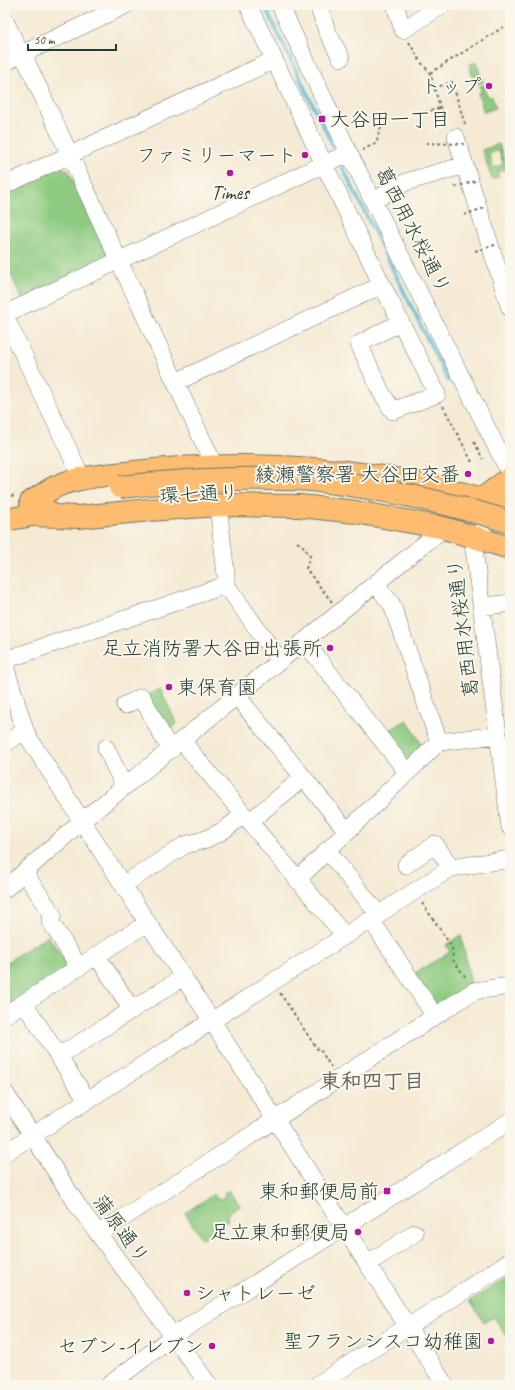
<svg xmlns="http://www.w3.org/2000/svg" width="515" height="1390" font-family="Caveat,'Klee One',sans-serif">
  <rect width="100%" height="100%" fill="#fbf7ec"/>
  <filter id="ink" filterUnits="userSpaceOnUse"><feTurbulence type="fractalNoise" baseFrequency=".025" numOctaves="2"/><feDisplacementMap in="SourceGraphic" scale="8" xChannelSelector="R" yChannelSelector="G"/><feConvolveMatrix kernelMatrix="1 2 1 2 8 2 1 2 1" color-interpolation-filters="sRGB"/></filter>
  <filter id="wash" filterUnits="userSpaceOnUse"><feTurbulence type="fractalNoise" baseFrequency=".012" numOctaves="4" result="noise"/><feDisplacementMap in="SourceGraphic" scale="16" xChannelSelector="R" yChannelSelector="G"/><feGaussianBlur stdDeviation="0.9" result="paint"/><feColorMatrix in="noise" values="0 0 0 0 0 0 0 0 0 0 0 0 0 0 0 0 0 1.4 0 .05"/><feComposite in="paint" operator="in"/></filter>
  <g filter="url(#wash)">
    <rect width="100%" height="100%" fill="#f5ead4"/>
    <path fill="#8ecb81" stroke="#56845a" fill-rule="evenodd" d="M476,62L483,82L475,84L469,65Z
      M484,85L486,95L490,97H492L496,108L484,112L478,93L481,92L480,86Z
      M499,144L507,169L497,172L499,177L492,179L482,150ZM499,150L503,165L493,168L489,154Z
      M60,167L68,170L108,254L106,258L22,299L5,262V192Z
      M160,689L177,724L167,732L147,695Z
      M407,720L423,747L406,762L383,734Z
      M461,935L471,984L436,1006L415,973L450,952L446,945Z
      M48,936L69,967L12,1003L5,991V963Z
      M229,1190L240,1206L229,1212L228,1221L215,1228V1231L202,1239L185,1213L214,1194L217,1198L221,1199L225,1196L224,1193Z
      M510,1276V1341L494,1317L484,1322L470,1301Z"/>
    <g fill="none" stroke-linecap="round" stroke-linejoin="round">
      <path stroke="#5dc1db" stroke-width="3.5" d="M264,5L337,154
        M340,162L448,381"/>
    </g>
  </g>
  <g filter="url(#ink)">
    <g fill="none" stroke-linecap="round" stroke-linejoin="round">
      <g stroke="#6a7a6c" stroke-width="18">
        <path id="minor" d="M248,5L382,285L437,394L393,411L381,392L359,344L401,322
          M280,5L349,153L510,474
          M318,5L327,31L341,58
          M395,5L403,30L442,5
          M5,21L16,44L28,65L214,465
          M5,62L126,5
          M456,137L510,308
          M5,185L274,60
          M373,201L406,182L465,165
          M5,314L324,164L349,153
          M5,316L71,455L82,479
          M176,382L382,285
          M218,505L226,575V585L280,661
          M495,506L478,537L474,549L510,827
          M376,584L392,605L439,742
          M481,607L510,603
          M304,641L407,772
          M5,660L226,585
          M5,666L25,730L30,740L123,885L212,1021L445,1385
          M237,696L347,831
          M125,705L142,697L164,739L172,749
          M182,741L345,936
          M5,744L25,730
          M106,748L122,782L125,786
          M249,822L303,778
          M327,850L379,915
          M406,865L435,844L451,868
          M24,872L53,915L50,921L79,967
          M297,880L439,742L498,735
          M123,885L185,845L204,840L219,833L227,828L243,815
          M5,889L82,821L444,528
          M371,920L435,1016
          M97,956L132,1010
          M24,1003L87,1100
          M5,1015L147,923
          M59,1056L174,983
          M5,1093L78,1206L209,1385
          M5,1153L451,868L510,859
          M98,1234L474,991L510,986
          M367,1264L415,1233
          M109,1385L173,1336L510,1121
          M317,1385L399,1332L408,1327L510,1261"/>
      </g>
      <g stroke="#6a7a6c" stroke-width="24">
        <path id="major" d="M31,502C40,497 48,490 57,486C76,477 113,474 134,472C256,458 393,468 510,508
          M474,505L510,478
          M34,515L78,517L150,510L218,505L300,506L356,512L444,528L510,548
          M5,520L49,512"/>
      </g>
      <path stroke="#6a7a6c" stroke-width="2" stroke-dasharray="3 3" stroke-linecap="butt" d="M409,42L420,61L430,73L446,127
        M430,73L510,23
        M434,88L452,82L465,124
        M419,114L440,108
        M362,150L377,143C378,134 379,128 386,123
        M443,406L473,464
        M474,442L483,459
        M5,497L16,495
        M297,542L303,546L310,556L306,569L332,602
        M422,903L452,947L453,960L467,979
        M280,993L317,1049L319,1048L331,1067"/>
      <use href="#minor" stroke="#fff" stroke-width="17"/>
      <use href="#major" stroke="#fdbc70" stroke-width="22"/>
      <g stroke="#6a7a6c" stroke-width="24" stroke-linecap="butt">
        <path id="major-bridge" d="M120,487C172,481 223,478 275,479C287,479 299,479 311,480C379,487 445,502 510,522"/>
      </g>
      <path stroke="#6a7a6c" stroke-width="2" stroke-dasharray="3 3" stroke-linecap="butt" d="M426,143L464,144
        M455,187L475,181
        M464,215L484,208
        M475,251L495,245"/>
      <use href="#major-bridge" stroke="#fdbc70" stroke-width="22"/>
    </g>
  </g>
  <g fill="#b5179e" stroke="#fbf7ec" stroke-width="1.5">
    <circle cx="489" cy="86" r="4"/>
    <rect x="318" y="115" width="8" height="8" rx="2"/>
    <circle cx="305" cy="155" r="4"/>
    <circle cx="230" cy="173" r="4"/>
    <circle cx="468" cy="474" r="4"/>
    <circle cx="330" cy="648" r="4"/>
    <circle cx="169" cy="687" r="4"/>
    <rect x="383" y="1187" width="8" height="8" rx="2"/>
    <circle cx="358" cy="1232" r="4"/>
    <circle cx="187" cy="1293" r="4"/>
    <circle cx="491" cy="1341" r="4"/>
    <circle cx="212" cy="1346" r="4"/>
  </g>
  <g text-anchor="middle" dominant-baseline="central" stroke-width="4" stroke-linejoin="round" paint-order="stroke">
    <g font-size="20" fill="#1f3d34" stroke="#fbf7ec" text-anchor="end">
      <text x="481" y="86">トップ</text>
      <text x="330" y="119" text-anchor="start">大谷田一丁目</text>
      <text x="297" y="155">ファミリーマート</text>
      <text x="230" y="192" text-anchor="middle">Times</text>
      <text x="460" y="474">綾瀬警察署 大谷田交番</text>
      <text x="322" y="648">足立消防署大谷田出張所</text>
      <text x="177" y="687" text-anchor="start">東保育園</text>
      <text x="379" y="1191">東和郵便局前</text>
      <text x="350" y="1232">足立東和郵便局</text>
      <text x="195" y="1293" text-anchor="start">シャトレーゼ</text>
      <text x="483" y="1341">聖フランシスコ幼稚園</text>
      <text x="204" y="1346">セブン-イレブン</text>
    </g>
    <g font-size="20" fill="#1f3d34" stroke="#fbf7ec">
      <text transform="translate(413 230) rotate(63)">葛西用水桜通り</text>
      <text transform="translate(199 494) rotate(-3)">環七通り</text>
      <text transform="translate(463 628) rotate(-97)">葛西用水桜通り</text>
      <text transform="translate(121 1229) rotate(54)">蒲原通り</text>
    </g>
    <g font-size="21" font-weight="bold" fill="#616557" stroke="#fbf7ec">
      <text x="372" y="1081">東和四丁目</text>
    </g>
  </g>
  <rect width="515" height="1390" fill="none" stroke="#fbf7ec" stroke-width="20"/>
  <path d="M28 44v6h88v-6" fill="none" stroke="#1f3d34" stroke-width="2"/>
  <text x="34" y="44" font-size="12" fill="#1f3d34" stroke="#fbf7ec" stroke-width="3" paint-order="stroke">50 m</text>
</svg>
